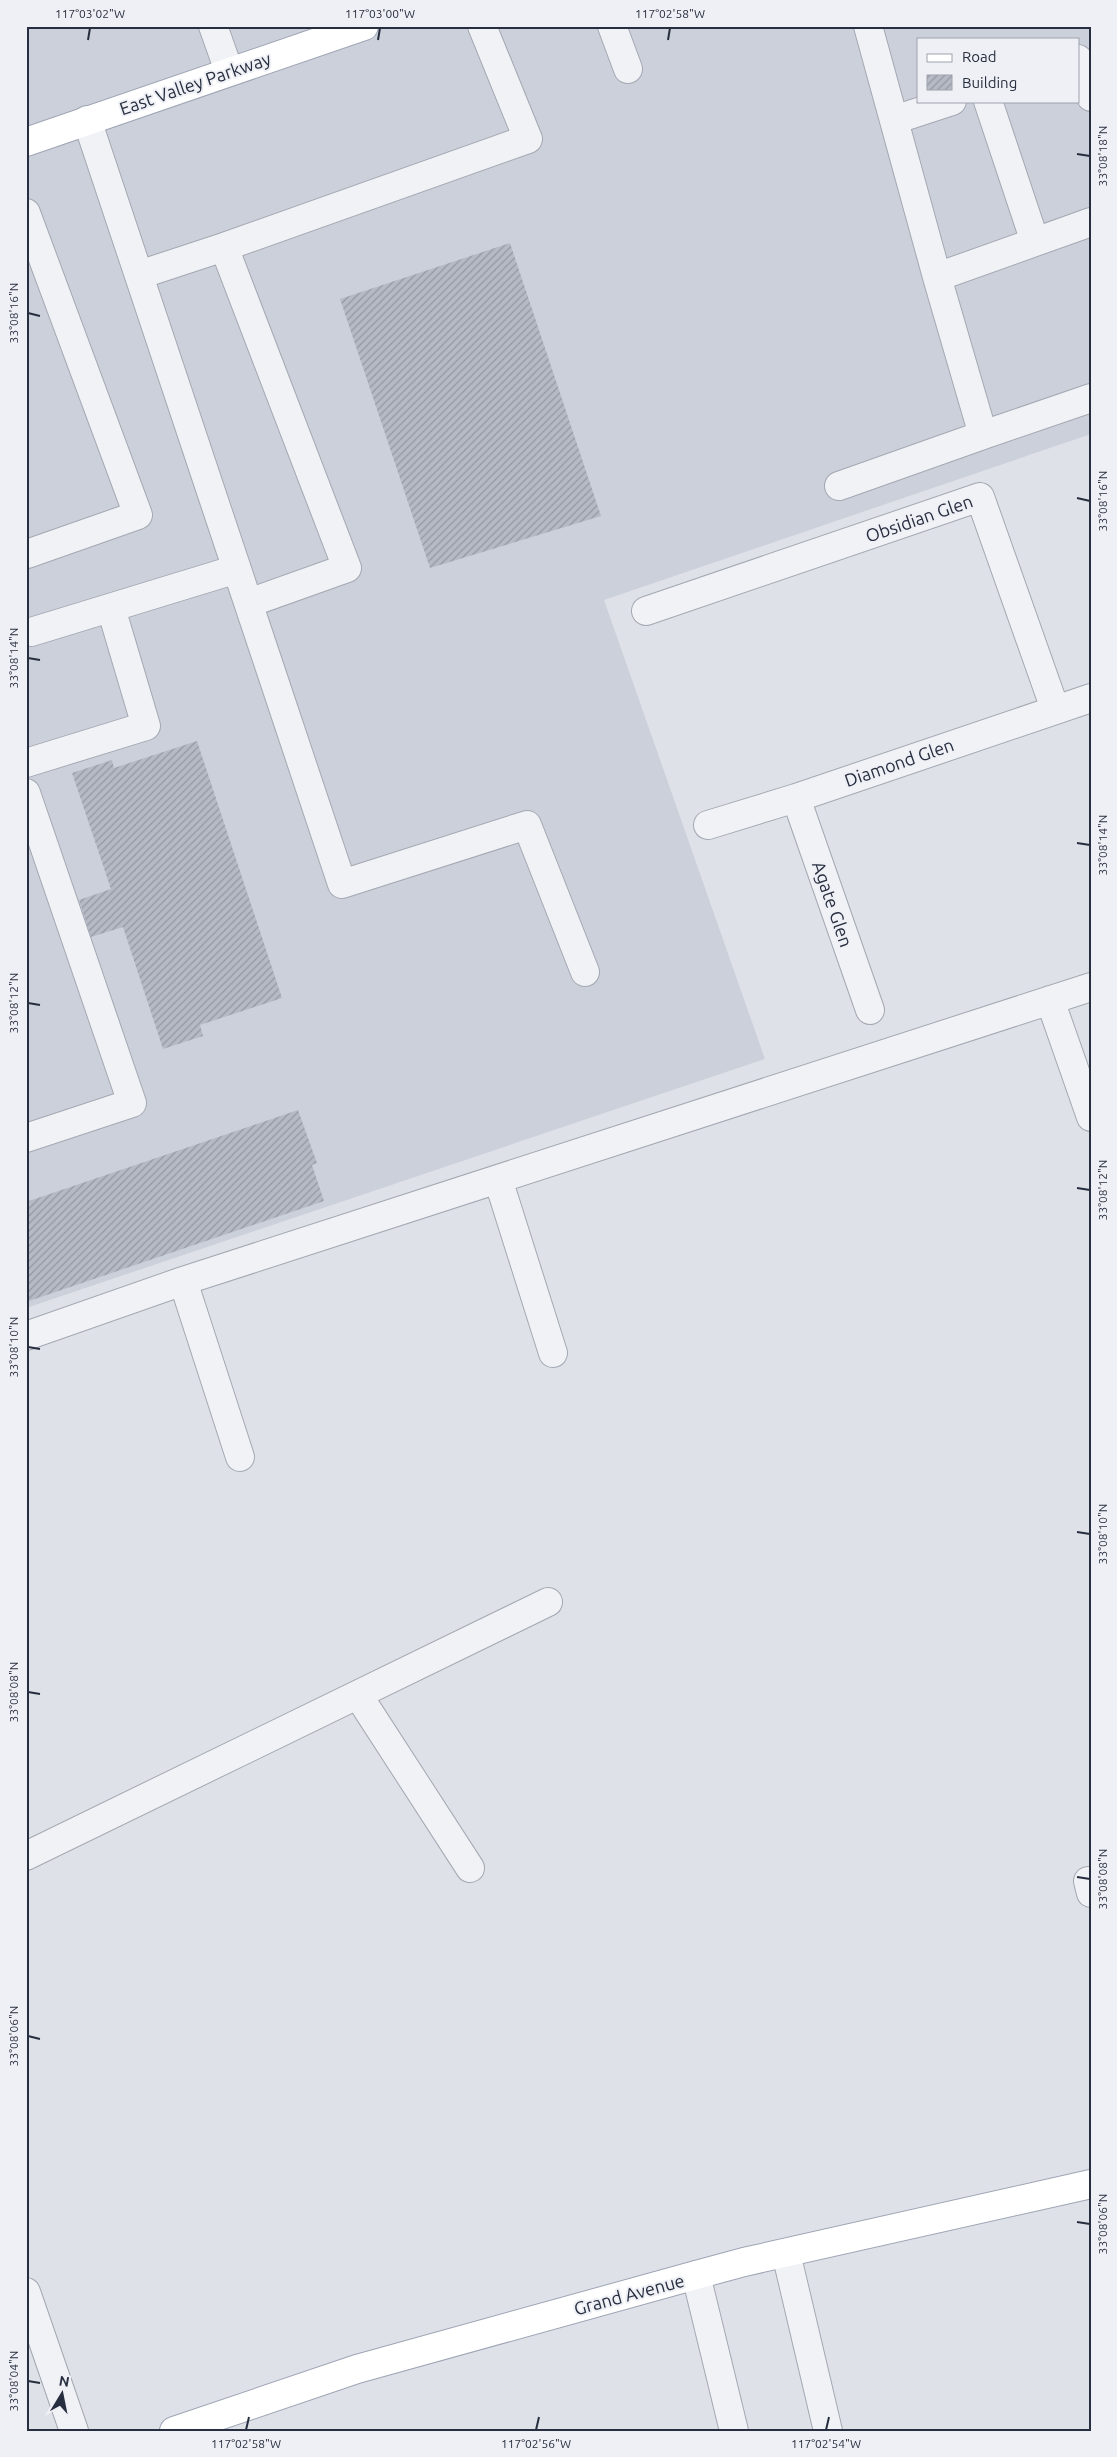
<svg xmlns="http://www.w3.org/2000/svg" width="1117" height="2457" font-family="Ubuntu,sans-serif">
  <defs>
    <pattern id="building-hatch" width="6" height="6" patternUnits="userSpaceOnUse" patternTransform="scale(1.25)"><rect width="6" height="6" fill="#b6bac5"/><path d="M-1 1l2-2M0 6l6-6M5 7l2-2" fill="none" stroke="#9498a1"/></pattern>
  </defs>
  <rect width="100%" height="100%" fill="#dee1e8"/>
  <path fill="#ccd0da" fill-rule="evenodd" d="M26,26H1091V434L604,600L765,1059L26,1308ZM918,39H1078V101H918Z"/>
  <path fill="url(#building-hatch)" d="M510,243L601,516L430,568L340,299Z
    M197,741L282,998L200,1025L203,1036L163,1049L123,927L91,937L79,900L111,889L72,773L112,760L114,768Z
    M298,1110L317,1163L312,1165L324,1201L26,1302V1202Z"/>
  <g fill="none" stroke-linecap="round" stroke-linejoin="round">
    <g stroke="#a3a8b2" stroke-width="30">
      <path id="minor" d="M213,26L229,71
        M612,26L628,69
        M868,26L937,277L1091,222
        M1078,59L1091,97
        M988,101L1035,242
        M87,120L342,884L527,825L585,972
        M894,120L952,101
        M26,213L138,515L27,554L26,552
        M139,275L224,247
        M937,277L983,435L1091,398
        M839,486L983,435
        M249,603L347,568L224,247L528,139L482,26
        M646,611L980,497L1055,709
        M31,632L237,569
        M26,763L146,726L111,608
        M26,793L132,1103L26,1138
        M796,798L870,1010
        M708,825L796,798L1091,698
        M1050,1000L1091,1117
        M498,1179L553,1353
        M183,1281L240,1457
        M26,1336L183,1281L1091,987
        M358,1695L470,1868
        M26,1856L548,1602
        M1088,1881L1091,1893
        M786,2253L828,2431
        M696,2275L734,2431
        M26,2292L74,2431"/>
    </g>
    <g stroke="#9ea5b4" stroke-width="30">
      <path id="major" d="M26,142L364,26
        M174,2431L357,2369L696,2275L744,2262L1091,2184"/>
    </g>
    <use href="#minor" stroke="#f1f2f6" stroke-width="28"/>
    <use href="#major" stroke="#fff" stroke-width="28"/>
  </g>
  <path fill="none" stroke="#272e3f" stroke-width="2" d="M88,40L90,28M378,40L380,28M668,40L670,28M1077,154L1090,156M28,313L40,316M1077,498L1090,501M28,658L40,660M1077,843L1090,845M28,1003L40,1005M1077,1188L1090,1190M28,1347L40,1349M1077,1532L1090,1534M28,1692L40,1694M1077,1877L1090,1879M28,2036L40,2039M1077,2222L1090,2224M28,2381L40,2383M246,2430L249,2417M536,2430L539,2417M826,2430L829,2417"/>
  <g text-anchor="middle" dominant-baseline="central" stroke-width="4" stroke-linejoin="round" paint-order="stroke">
    <g font-size="18" fill="#272e3f" stroke="#eef0f5">
      <text transform="translate(195 83) rotate(-19)">East Valley Parkway</text>
      <text transform="translate(919 518) rotate(-19)">Obsidian Glen</text>
      <text transform="translate(899 762) rotate(-19)">Diamond Glen</text>
      <text transform="translate(833 904) rotate(71)">Agate Glen</text>
      <text transform="translate(629 2294) rotate(-15)">Grand Avenue</text>
    </g>
  </g>
  <rect width="1117" height="2457" fill="none" stroke="#eef0f5" stroke-width="55"/>
  <rect x="917" y="38" width="162" height="65" fill="#eef0f5" stroke="#9ea2ac"/>
  <rect x="927" y="54" width="25" height="8" fill="#ffffff" stroke="#9ea2ac"/>
  <text x="962" y="62" font-size="15" fill="#272e3f">Road</text>
  <rect x="927" y="75" width="25" height="15" fill="url(#building-hatch)" stroke="#9ea2ac"/>
  <text x="962" y="88" font-size="15" fill="#272e3f">Building</text>
  <g transform="translate(62 2394) rotate(10)" stroke="#eef0f5" stroke-width="4" paint-order="stroke">
  <path d="M0-4L9 19L0 12L-9 19Z" fill="#272e3f"/>
  <text y="-8" font-size="14" font-weight="bold" text-anchor="middle" fill="#272e3f">N</text>
  </g>
  <rect x="28" y="28" width="1062" height="2402" fill="none" stroke="#272e3f" stroke-width="2"/>
  <g font-size="12" text-anchor="middle" fill="#272e3f">
    <text x="90" y="18">117°03'02"W</text>
    <text x="380" y="18">117°03'00"W</text>
    <text x="670" y="18">117°02'58"W</text>
    <text transform="translate(1103 156) rotate(-90)" y="4">33°08'18"N</text>
    <text transform="translate(14 313) rotate(-90)" y="4">33°08'16"N</text>
    <text transform="translate(1103 501) rotate(-90)" y="4">33°08'16"N</text>
    <text transform="translate(14 658) rotate(-90)" y="4">33°08'14"N</text>
    <text transform="translate(1103 845) rotate(-90)" y="4">33°08'14"N</text>
    <text transform="translate(14 1003) rotate(-90)" y="4">33°08'12"N</text>
    <text transform="translate(1103 1190) rotate(-90)" y="4">33°08'12"N</text>
    <text transform="translate(14 1347) rotate(-90)" y="4">33°08'10"N</text>
    <text transform="translate(1103 1534) rotate(-90)" y="4">33°08'10"N</text>
    <text transform="translate(14 1692) rotate(-90)" y="4">33°08'08"N</text>
    <text transform="translate(1103 1879) rotate(-90)" y="4">33°08'08"N</text>
    <text transform="translate(14 2036) rotate(-90)" y="4">33°08'06"N</text>
    <text transform="translate(1103 2224) rotate(-90)" y="4">33°08'06"N</text>
    <text transform="translate(14 2381) rotate(-90)" y="4">33°08'04"N</text>
    <text x="246" y="2448">117°02'58"W</text>
    <text x="536" y="2448">117°02'56"W</text>
    <text x="826" y="2448">117°02'54"W</text>
  </g>
</svg>
